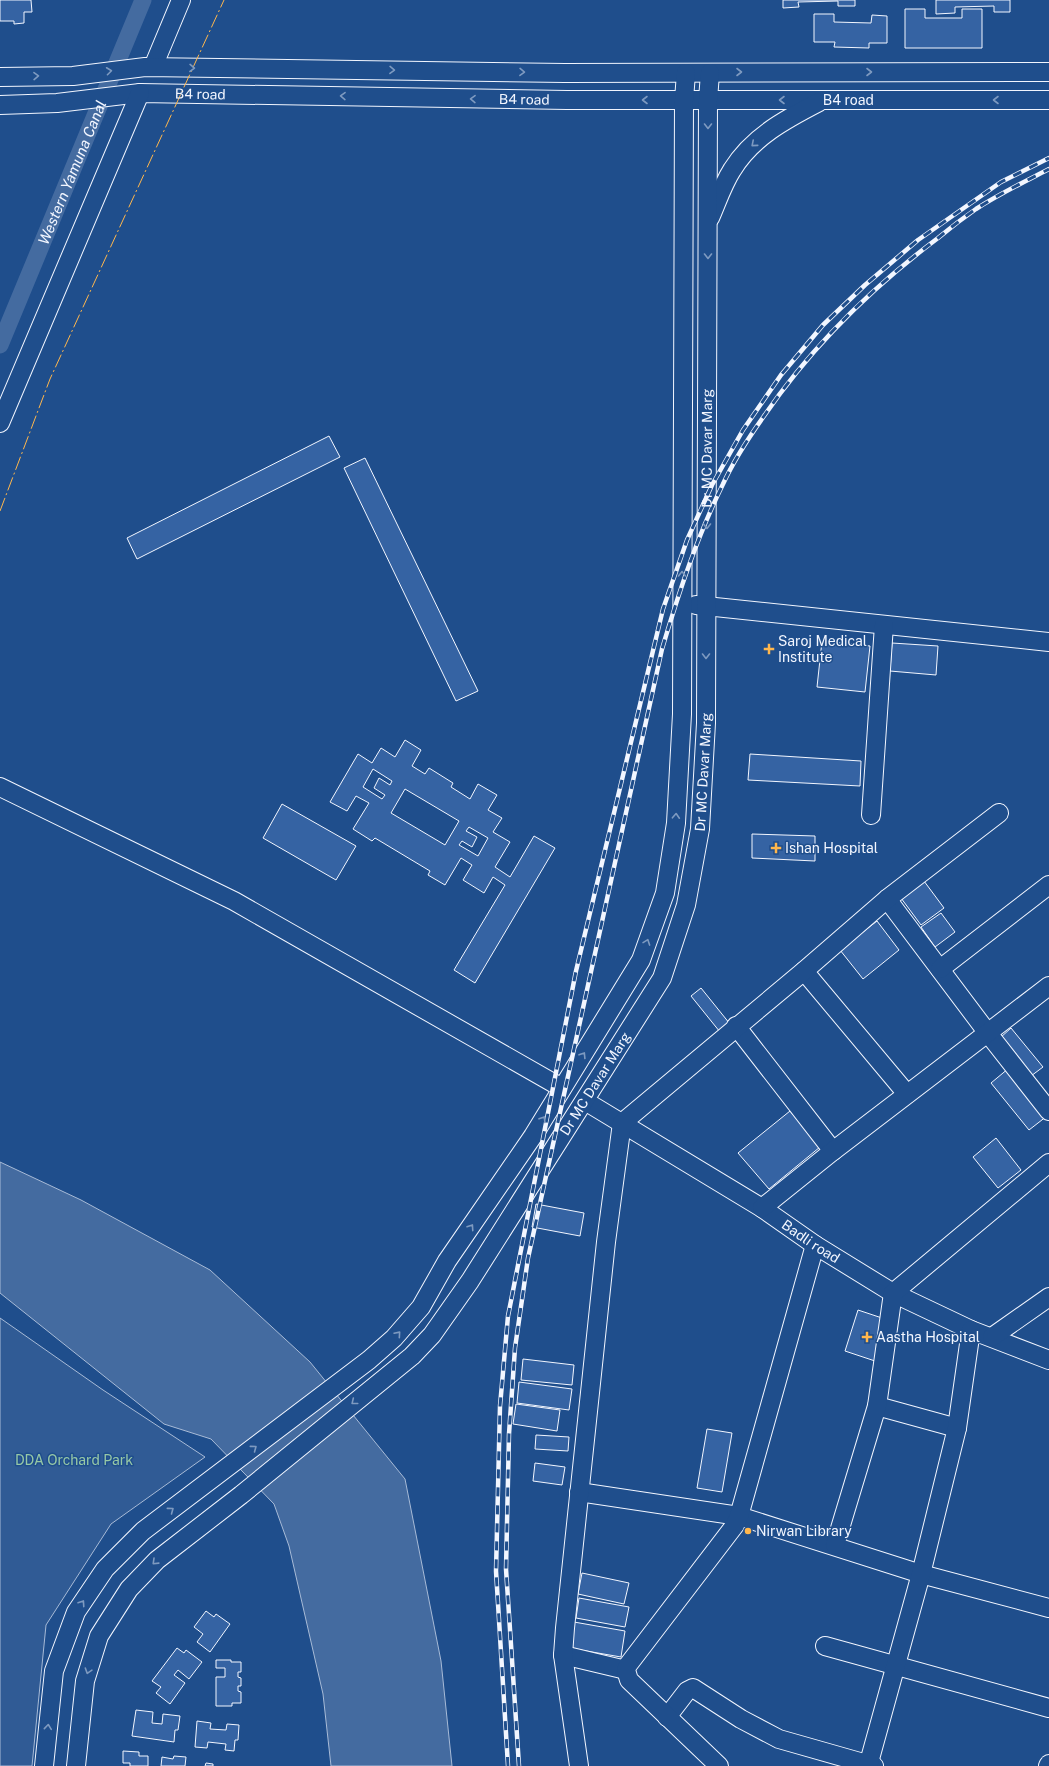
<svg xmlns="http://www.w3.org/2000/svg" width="1049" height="1766" font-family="'Public Sans',sans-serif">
  <rect width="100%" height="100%" fill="#1f4e8c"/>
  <path fill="#305b95" stroke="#a8bbd7" d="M0,1318L103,1390L205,1457L111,1524L46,1625L32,1766H0Z"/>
  <path fill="#446ba0" stroke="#a8bbd7" d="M0,1162L81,1200L210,1270L310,1362L405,1479L441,1661L452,1766H331L323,1694L289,1546L274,1504L211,1439L164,1424L0,1293Z"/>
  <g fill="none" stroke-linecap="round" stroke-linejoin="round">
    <path stroke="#446ba0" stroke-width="17" id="s1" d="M0,345L143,0"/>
  </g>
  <path fill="#3563a3" stroke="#f2f6ff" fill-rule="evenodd" d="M0,0H31L32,12H24V23L14,24V21H0Z
    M783,0H855V6H838V1L798,2L799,7L783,8Z
    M936,0H1010V12H994V6L955,7V13L936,14Z
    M905,9H925V18H962V9H982V48H905Z
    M814,14H834V22L871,23L872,15L887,16V43H869V48L834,47L835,42H814Z
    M329,436L340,457L137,559L127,538Z
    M365,458L478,691L456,701L344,468Z
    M822,641L870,646L865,692L817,687Z
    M892,643L938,646L936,675L890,671Z
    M405,740L421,750L412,766L425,774L429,768L453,783L451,787L470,799L478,784L497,795L488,810L502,818L493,832L510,842L495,867L510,877L534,836L555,848L475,983L454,970L505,885L493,877L484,893L463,880L472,865L461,858L445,885L428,875L430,871L375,838L372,841L353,829L369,803L356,796L347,811L330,802L358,754L372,763L381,748L395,757ZM373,769L392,781L390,785L379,778L374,788L385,795L382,799L363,787ZM405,789L459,821L445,845L391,813ZM469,827L488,838L478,856L459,845L462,841L472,847L477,837L466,831Z
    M750,754L861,761L860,786L748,780Z
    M282,804L356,846L336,880L263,838Z
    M752,834L815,836V861L752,858Z
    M921,877L944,908L921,925L898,894Z
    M941,913L955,932L935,947L921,927Z
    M877,921L899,950L863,979L840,950Z
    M701,988L730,1024L720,1032L691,996Z
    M1011,1028L1043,1067L1031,1076L1000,1038Z
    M1009,1068L1047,1116L1029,1130L991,1083Z
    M790,1111L820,1147L769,1189L738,1153Z
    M996,1138L1021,1170L998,1188L973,1157Z
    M536,1204L584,1213L580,1236L532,1227Z
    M858,1310L888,1320L875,1361L845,1351Z
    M523,1359L574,1365L572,1385L521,1380Z
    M519,1382L572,1389L569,1410L517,1403Z
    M516,1404L560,1410L557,1431L513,1424Z
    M707,1429L732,1433L722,1492L697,1488Z
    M536,1435L569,1437L568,1451L535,1449Z
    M535,1463L565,1467L562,1485L533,1481Z
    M582,1573L629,1583L624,1604L578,1594Z
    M579,1598L629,1607L625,1627L576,1618Z
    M206,1611L214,1617L216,1614L230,1624L210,1652L197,1642L203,1634L194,1627Z
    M574,1622L625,1631L621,1657L569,1648Z
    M177,1648L184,1653L186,1650L202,1662L189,1679L178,1670L174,1675L185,1683L170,1704L156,1693L161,1687L152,1681Z
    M216,1660H231V1662H241V1672H238V1677L241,1678V1686H238V1691L241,1692V1703H232V1706H216V1677H225V1668H216Z
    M136,1710L153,1712L152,1723L162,1724L163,1714L180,1716L178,1730H175L174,1742L132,1736Z
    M197,1721L211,1723L210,1729L226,1730L227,1724L239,1725L238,1740H235L234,1751L225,1750L226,1744L208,1742L207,1748L195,1747Z
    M123,1751L139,1752V1756H148V1766H130V1763H123Z
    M174,1756L186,1757L185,1766H161L162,1757L173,1759Z
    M206,1763L213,1764V1766H205Z"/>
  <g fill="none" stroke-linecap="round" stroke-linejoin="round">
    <g stroke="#f2f6ff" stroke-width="20">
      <g id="minor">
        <path d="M153,67L181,0"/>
        <path d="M0,77L73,76L145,67L565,73L1049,72"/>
        <path id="s2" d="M0,105L57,103L140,93L567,100H1049"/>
        <path d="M710,218C717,202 723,184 732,170C752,137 786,119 819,102"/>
        <path d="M0,423L140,93"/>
        <path d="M696,605L1049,642"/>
        <path d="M0,787L234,901L562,1088"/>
        <path d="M871,815L884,625"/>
        <path d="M887,899L987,1032L1049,1111"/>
        <path d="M940,969L1049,885"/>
        <path d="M804,971L907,1094"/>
        <path d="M736,1026L833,1151"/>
        <path id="s3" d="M585,1101L762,1208L815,1245L893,1293L971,1330L1049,1360"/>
        <path d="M762,1208L833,1151L1049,986"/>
        <path d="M992,1337L1049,1297"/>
        <path d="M877,1406L957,1428"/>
        <path d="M579,1492L739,1516L921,1574L1049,1608"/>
        <path d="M835,1545L877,1406L893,1293L1049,1163"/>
        <path d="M825,1646L1049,1708"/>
        <path d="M563,1655L626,1670"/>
        <path d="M667,1717L687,1691L693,1688L741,1719L779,1739L874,1766"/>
        <path d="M44,1766L54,1671L76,1612L105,1569L143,1531L369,1360L394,1338L421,1307L447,1261L533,1136L641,960L665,893L676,823L682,714L684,100L686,73"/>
        <path id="s4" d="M76,1766L85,1681L99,1636L129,1589L157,1560L241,1495L412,1356L432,1335L470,1281L662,978L686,905L700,829L706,723L708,100L710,73"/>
        <path d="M579,1766L563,1655L565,1628L606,1242L622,1123L804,971L887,899L999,813"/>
        <path d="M719,1766L629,1680L626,1670L628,1665L735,1525L739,1516L815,1245"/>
        <path d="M868,1766L921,1574L957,1428L971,1330"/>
        <path d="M1048,1766L1049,1764"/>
      </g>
    </g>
    <use href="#minor" stroke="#1f4e8c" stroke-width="18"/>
    <g stroke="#f2f6ff" stroke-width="4.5">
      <path id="rail" d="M508,1766L496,1571L500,1406L508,1316L576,971L663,609L687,540L712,485L743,430L781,375L823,325L865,285L918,240L1001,182L1049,158
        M519,1766L506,1569L509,1434L515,1348L528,1258L662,649C679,592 697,537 723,484C734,460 749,437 764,416C812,346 870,289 938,238C950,228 963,218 976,209C999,194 1024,182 1049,169"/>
    </g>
    <use href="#rail" stroke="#1f4e8c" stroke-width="3" stroke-dasharray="9" stroke-linecap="butt"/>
    <path stroke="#ffb74d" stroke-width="1" stroke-dasharray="14 3 2 3" stroke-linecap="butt" d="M0,511L50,379L224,0"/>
  </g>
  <defs><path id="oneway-chevron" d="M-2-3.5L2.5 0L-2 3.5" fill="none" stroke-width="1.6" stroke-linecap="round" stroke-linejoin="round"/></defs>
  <g stroke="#7e9ac0">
    <use href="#oneway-chevron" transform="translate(192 68) rotate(1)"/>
    <use href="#oneway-chevron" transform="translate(392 70) rotate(1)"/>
    <use href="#oneway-chevron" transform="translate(109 71) rotate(-7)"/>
    <use href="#oneway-chevron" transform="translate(522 72) rotate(1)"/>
    <use href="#oneway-chevron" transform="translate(739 72)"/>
    <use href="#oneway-chevron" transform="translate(869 72)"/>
    <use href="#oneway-chevron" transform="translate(36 76) rotate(-1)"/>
    <use href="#oneway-chevron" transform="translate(343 96) rotate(-179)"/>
    <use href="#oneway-chevron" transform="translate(473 99) rotate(-179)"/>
    <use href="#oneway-chevron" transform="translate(645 100) rotate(180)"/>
    <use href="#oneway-chevron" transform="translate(782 100) rotate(180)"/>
    <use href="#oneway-chevron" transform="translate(996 100) rotate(-180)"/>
    <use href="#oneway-chevron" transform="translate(708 126) rotate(90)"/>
    <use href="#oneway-chevron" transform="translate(754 144) rotate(139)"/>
    <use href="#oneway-chevron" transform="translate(708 256) rotate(90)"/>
    <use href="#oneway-chevron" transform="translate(707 526) rotate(90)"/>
    <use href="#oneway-chevron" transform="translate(682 574) rotate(-90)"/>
    <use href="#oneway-chevron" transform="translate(706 656) rotate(90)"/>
    <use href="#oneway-chevron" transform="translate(676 816) rotate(-87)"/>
    <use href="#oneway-chevron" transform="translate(647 942) rotate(-70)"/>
    <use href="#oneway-chevron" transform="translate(583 1055) rotate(-58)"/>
    <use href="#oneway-chevron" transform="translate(543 1119) rotate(-58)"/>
    <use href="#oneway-chevron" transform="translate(471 1227) rotate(-56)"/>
    <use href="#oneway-chevron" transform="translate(398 1334) rotate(-49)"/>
    <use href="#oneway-chevron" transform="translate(354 1402) rotate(141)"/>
    <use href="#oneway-chevron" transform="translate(254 1448) rotate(-37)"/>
    <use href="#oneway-chevron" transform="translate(171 1510) rotate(-37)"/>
    <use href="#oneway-chevron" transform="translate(155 1562) rotate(136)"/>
    <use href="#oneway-chevron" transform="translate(82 1603) rotate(-56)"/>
    <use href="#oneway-chevron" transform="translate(88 1671) rotate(108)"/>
    <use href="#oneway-chevron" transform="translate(48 1727) rotate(-84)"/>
  </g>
  <g fill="#ffb74d" stroke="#1f4e8c" stroke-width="1.5">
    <path d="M767 643h4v4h4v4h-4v4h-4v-4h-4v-4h4z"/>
    <path d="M774 842h4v4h4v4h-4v4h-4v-4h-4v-4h4z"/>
    <path d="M865 1331h4v4h4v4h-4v4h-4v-4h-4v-4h4z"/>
    <circle cx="748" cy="1531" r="4"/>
  </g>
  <g text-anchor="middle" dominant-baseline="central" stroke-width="3" stroke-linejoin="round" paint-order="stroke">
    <g font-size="14" fill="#f2f6ff" stroke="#1f4e8c">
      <text stroke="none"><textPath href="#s2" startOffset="201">B4 road</textPath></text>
      <text stroke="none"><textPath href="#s2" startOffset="525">B4 road</textPath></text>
      <text stroke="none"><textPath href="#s2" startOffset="849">B4 road</textPath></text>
      <text stroke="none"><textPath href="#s4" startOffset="1544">Dr MC Davar Marg</textPath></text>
      <text stroke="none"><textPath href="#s4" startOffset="1220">Dr MC Davar Marg</textPath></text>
      <text stroke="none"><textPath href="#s4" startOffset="884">Dr MC Davar Marg</textPath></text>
      <text stroke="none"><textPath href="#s3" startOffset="266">Badli road</textPath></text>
    </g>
    <g font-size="14" fill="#f2f6ff" stroke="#1f4e8c" text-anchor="start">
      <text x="778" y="641">Saroj Medical<tspan x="778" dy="16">Institute</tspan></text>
      <text x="785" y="848">Ishan Hospital</text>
      <text x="876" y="1337">Aastha Hospital</text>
      <text x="756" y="1531">Nirwan Library</text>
    </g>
    <g font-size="14" fill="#97c8a6" stroke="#1f4e8c">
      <text x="74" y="1460">DDA Orchard Park</text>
    </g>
    <g font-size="15" font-style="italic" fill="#f2f6ff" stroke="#1f4e8c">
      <text stroke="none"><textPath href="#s1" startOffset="187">Western Yamuna Canal</textPath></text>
    </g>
  </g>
</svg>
